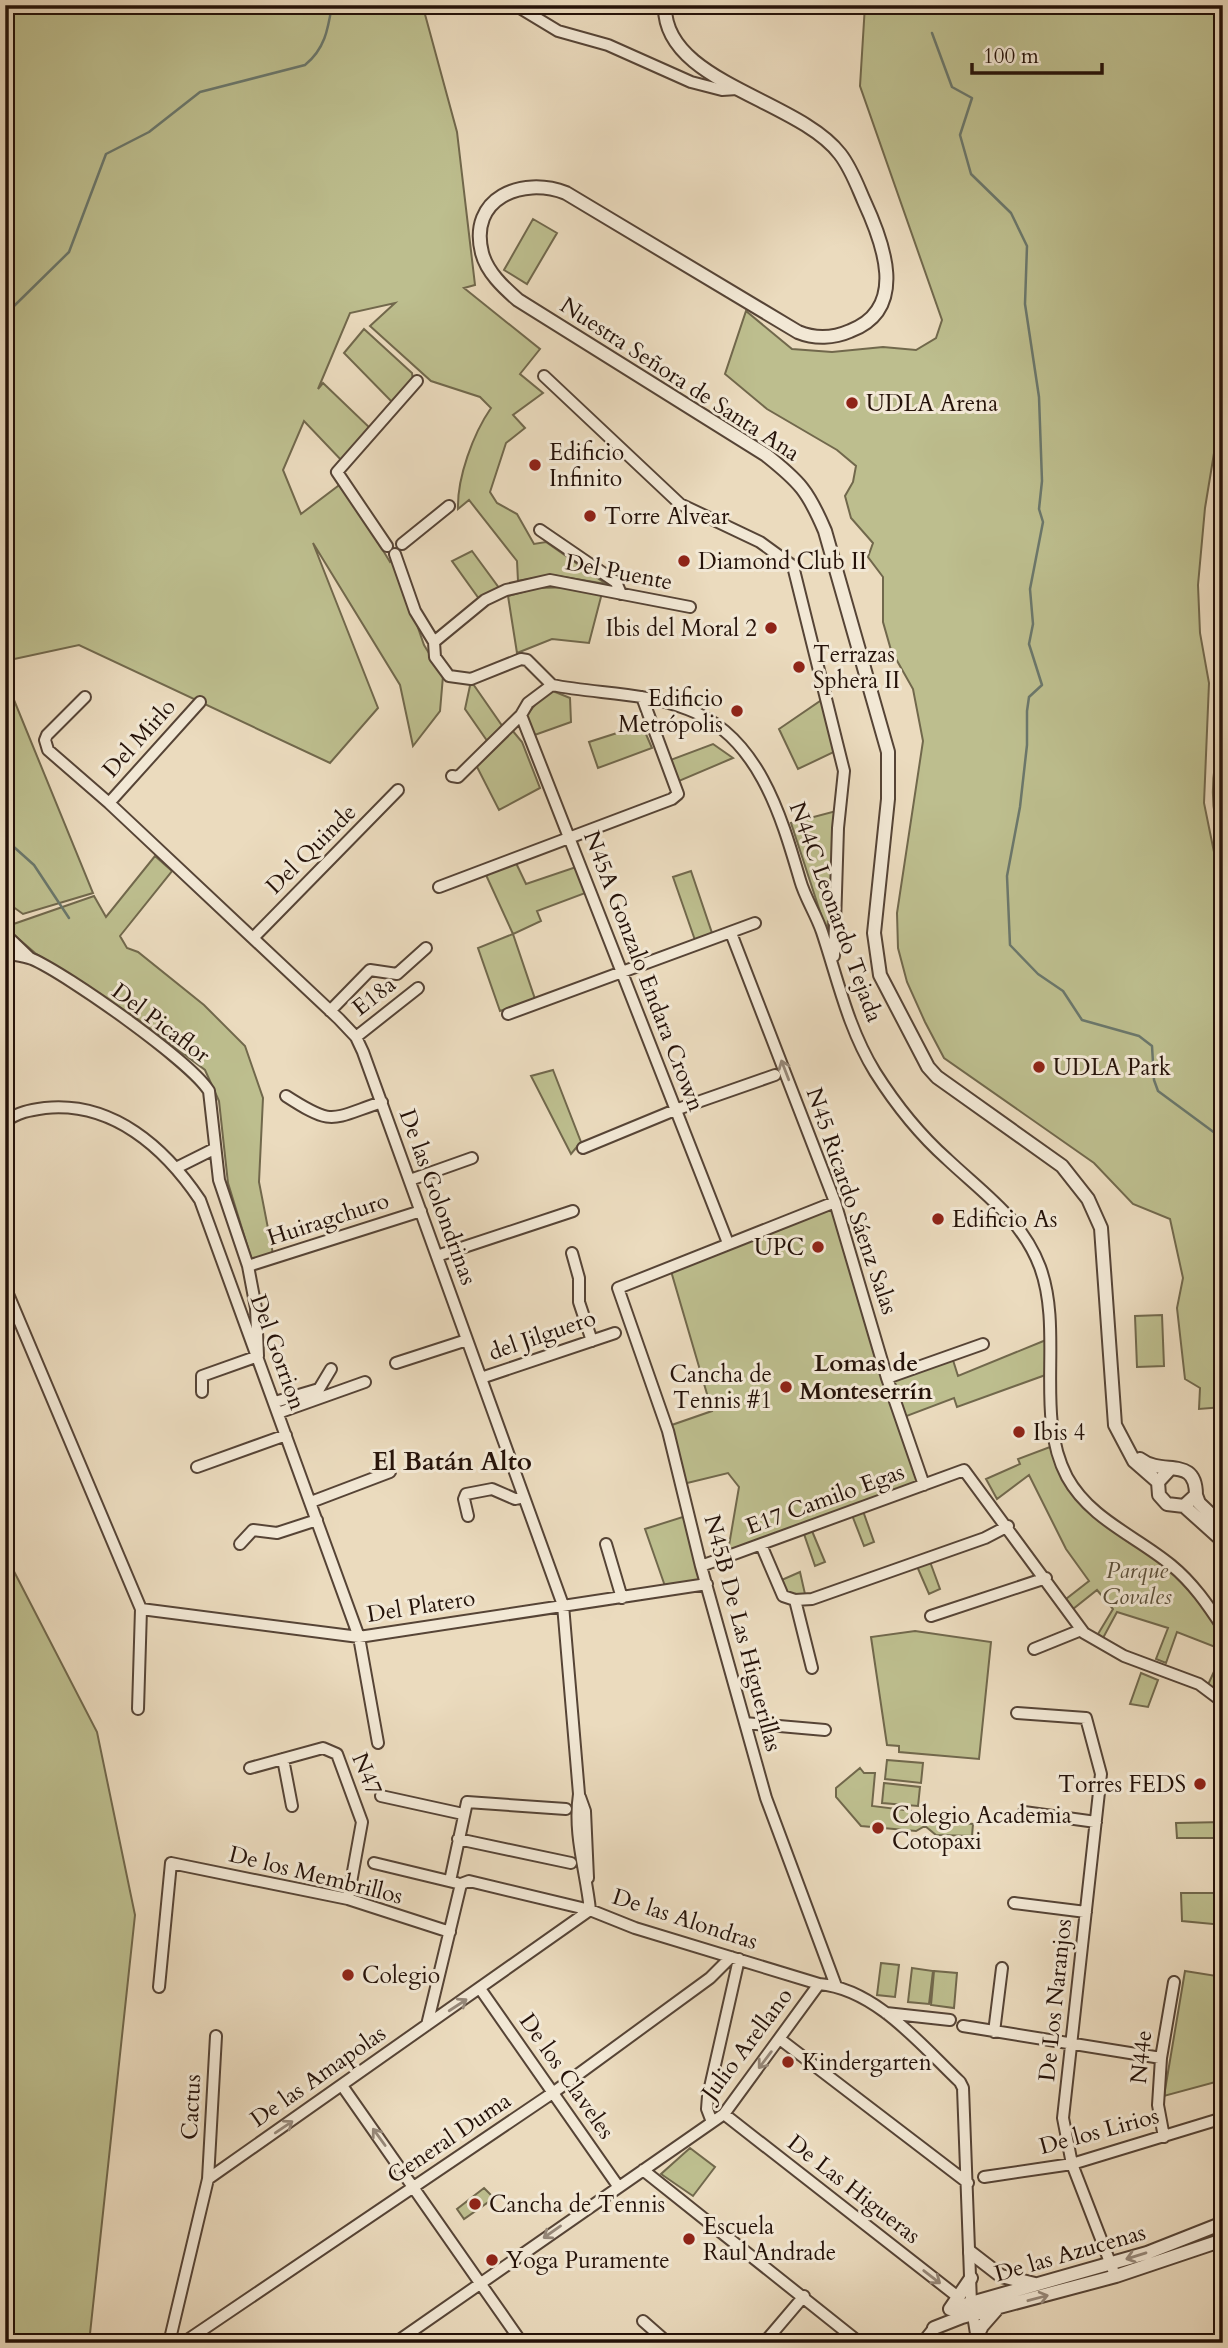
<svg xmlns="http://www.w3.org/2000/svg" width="1228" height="2348" font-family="Cardo,serif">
  <rect width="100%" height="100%" fill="#ebdbbe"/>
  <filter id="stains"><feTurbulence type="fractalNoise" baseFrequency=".00286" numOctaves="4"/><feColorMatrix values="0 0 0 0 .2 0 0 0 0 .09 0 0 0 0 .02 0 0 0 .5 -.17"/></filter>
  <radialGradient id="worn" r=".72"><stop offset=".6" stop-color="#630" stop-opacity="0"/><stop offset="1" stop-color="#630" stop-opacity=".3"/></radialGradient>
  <path fill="#bdbe8e" stroke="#71684c" stroke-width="2" d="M5,5L423,7L457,132L475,285L464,288L540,349L520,374L543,393L513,415L525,428L506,443L490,492L497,503L517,514L534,544L546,542L606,584L552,575L518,581L517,561L469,500L458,509C457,478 473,434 491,408L480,397L431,381L370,326L395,303L350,313L318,389L323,383L371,429L343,462L304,421L283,470L301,514L342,483L390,562L394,558L424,645L443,676L440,711L413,746L400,685L313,543L378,708L330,763L79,645L5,661Z
    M865,5H1223V93L1217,114L1223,121V426L1217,435L1205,508L1198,585L1200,633L1209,683L1204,803L1214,852L1223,861V1407L1199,1409L1200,1388L1185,1379L1177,1308L1183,1278L1170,1219L1133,1204L1094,1163L944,1058L925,1022L907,982L898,948L897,913L923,741L913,689L891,650L883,622V577L868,557L873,543L851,518L845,496L853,482L856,466L837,450L767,409L725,374L746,311L792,349L832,352L883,347L916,350L936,338L942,320L860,86Z
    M533,219L557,233L527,284L504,270Z
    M364,329L412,373L413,381L394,404L344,353Z
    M1223,481V705C1216,630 1207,555 1223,481Z
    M472,551L502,592L482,603L452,561Z
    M576,587L602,593L589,643L552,639L517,653L508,596L537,588Z
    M5,678L93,893L23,914L5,901Z
    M471,681L505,730L490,745L465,709Z
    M548,689L570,698L571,722L529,737L520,723Z
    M826,697L838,750L798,769L779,729Z
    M642,725L652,748L598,768L589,742Z
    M1223,725V841C1206,808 1214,759 1223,725Z
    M512,730L522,742L540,788L499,810L476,765Z
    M713,744L733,758L672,784L665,762Z
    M836,811L827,933L791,823Z
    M155,856L172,871L120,936L127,948L138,952L204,1005L245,1046L263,1098L259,1182L273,1254L252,1261L228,1183L219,1101L205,1070L132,1015L35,953L5,927L94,896L106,917Z
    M516,863L526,884L579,866L588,892L537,911L541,921L513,934L535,999L500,1011L478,948L513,934L486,875Z
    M691,871L713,936L696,943L673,877Z
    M553,1070L581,1142L571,1154L531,1076Z
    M835,1202L887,1378L952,1357L958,1376L1046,1340L1051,1373L957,1407L954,1398L901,1418L922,1485L727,1557L739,1487L728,1473L683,1484L666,1427L712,1411L671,1271Z
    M1162,1315L1164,1366L1137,1367L1135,1316Z
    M1050,1447L1085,1502L1173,1566L1222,1627L1223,1650L1177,1632L1166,1663L1156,1659L1168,1628L1117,1612L1103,1638L1098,1634L1113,1609L1097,1590L1073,1609L1066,1599L1089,1581L1066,1549L1029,1475L997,1499L986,1479L1020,1464L1018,1459Z
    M863,1511L874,1542L864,1546L852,1515Z
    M689,1515L705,1578L697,1584L666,1589L645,1529Z
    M812,1531L825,1562L815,1566L804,1534Z
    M5,1554L97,1732L135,1915L89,2343H5V2189L11,2174L5,2159Z
    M929,1559L940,1589L929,1594L916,1564Z
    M800,1572L805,1594L784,1596L777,1582Z
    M915,1631L991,1642L979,1759L899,1752V1746L887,1745L871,1637Z
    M1223,1652V1702L1206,1689Z
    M1141,1673L1158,1680L1148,1707L1130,1704Z
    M887,1760L923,1763L921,1783L885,1779Z
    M860,1768L864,1773H875L872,1806L921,1812L920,1819L973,1824L972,1836L936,1835L925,1826L916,1831L861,1826L836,1797V1788Z
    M884,1783L920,1787L918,1806L882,1803Z
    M1223,1822V1838H1177L1176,1823Z
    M1181,1893H1223V1925L1182,1921Z
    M881,1963L899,1965L895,1997L877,1995Z
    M912,1968L933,1971L929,2004L908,2002Z
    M934,1971L957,1973L954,2008L931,2005Z
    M1185,1971L1223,1977V2080L1164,2096Z
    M690,2148L715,2167L693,2196L661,2174Z
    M484,2188L494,2198L464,2219L457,2209Z"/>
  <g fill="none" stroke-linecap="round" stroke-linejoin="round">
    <path stroke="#6b776b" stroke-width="2.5" d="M932,33L952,87L972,98L960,135L971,174L1011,213L1027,246L1025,304L1039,397L1042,481L1039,509L1043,522L1030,589L1033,624L1029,644L1042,685L1029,697L1027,711V745L1020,807L1007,876L1010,945L1038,974L1063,991L1082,1020L1139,1036L1152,1046L1154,1080L1158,1091L1223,1139
      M5,344L10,338L13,307L69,252L106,154L149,132L200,92L305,65C325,49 328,29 332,5
      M5,839L34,865L69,918"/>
    <g stroke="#564436" stroke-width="14">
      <path id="minor" d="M515,5L558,31L608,45L691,82L722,90L737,89
        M544,376L680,504L760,542L793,566L844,771L838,828L834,956
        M540,530L616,582L621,594
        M402,544L449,506
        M387,546L337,472L417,381
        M395,554L415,611L434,642L435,657L449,676L471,679L521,659L527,660L552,685
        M434,642L485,600L506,590L550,580L690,607
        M552,685C597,694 644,692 687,709C758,735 781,815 800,880C805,898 816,914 822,932C838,980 848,1028 875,1072C894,1102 920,1135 947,1159C983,1193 1022,1219 1040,1267C1064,1332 1034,1415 1067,1477C1090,1519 1136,1536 1171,1565C1193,1583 1208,1605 1223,1628
        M85,697L47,735L45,740L48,750L109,803L339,1019L356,1037L363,1052L563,1605L579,1794C573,1834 586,1871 590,1910
        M521,715L728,1243
        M452,776L458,777L521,715L528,703L552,685
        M109,803L200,702
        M439,887L672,799L678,794L642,697
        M731,933L835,1202L887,1378L924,1485
        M5,934L30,958
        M254,937L398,790
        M5,953C14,955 24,956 32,959C67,974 190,1061 209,1091L219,1180L248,1266L256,1308L258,1356L202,1376V1392
        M330,1011L370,970L397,974L426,948
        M508,1014L755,923
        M356,1037L418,988
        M286,1096C334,1127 330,1119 382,1102
        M5,1122C17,1112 31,1110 45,1108C113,1101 165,1148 200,1200L359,1637L378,1743
        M583,1148L675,1110L775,1075
        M178,1167L214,1149
        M410,1180L472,1158
        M835,1202L618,1288L668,1431L701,1566L766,1798L836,1986
        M572,1253L579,1278V1302L592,1341
        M437,1256L573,1211
        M248,1266L421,1211
        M5,1287L141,1609L138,1709
        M396,1363L467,1340
        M481,1378L615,1333
        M887,1378L983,1344
        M275,1402L319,1389L331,1369
        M278,1413L365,1382
        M197,1467L286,1435
        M311,1502L390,1472
        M468,1516L464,1499L466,1494L492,1489L515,1499L524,1497
        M240,1544L253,1530L277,1533L317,1520
        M606,1544L622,1598
        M762,1547L783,1596L795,1600L812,1599L985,1538L1008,1526
        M701,1566L964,1470L1084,1633L1124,1656L1199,1684L1223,1702
        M795,1600L812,1668
        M141,1609L359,1637L707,1584
        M931,1616L1046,1578
        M1034,1649L1081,1630
        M1017,1713L1086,1718L1101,1774L1063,2118L1072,2164L1113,2270
        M745,1723L825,1730
        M283,1759L292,1806
        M250,1768L323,1748L337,1754L362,1822L348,1899
        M381,1796L463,1814
        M580,1797L585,1811L588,1878
        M1024,1812L1096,1822
        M458,1839L571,1863
        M374,1863L457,1883
        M450,1881L467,1802L566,1809
        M1014,1903L1086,1912
        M159,1987L171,1863L348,1899L450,1932
        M481,1990L618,2186
        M886,2013L950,2020
        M427,2025L461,1884L469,1881L590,1910L635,1928L819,1984C876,1989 921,2045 960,2082L963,2088L971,2303L977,2340
        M963,2026L1161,2058
        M994,2032L1002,1968
        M781,2040L968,2183
        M343,2087L522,2343
        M724,2114L958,2297
        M712,2122L707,2109L708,2096L739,1959
        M1164,2137L1158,2105L1161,2058L1174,1982
        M643,2170L860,2343
        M984,2177L1072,2164L1223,2118
        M208,2179L590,1910
        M643,2321L668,2343
        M169,2343L208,2179L216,2036
        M183,2343L554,2092L710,1978L731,1957
        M395,2343L724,2114L819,1984
        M764,2343L804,2296
        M922,2343L934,2328"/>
    </g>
    <g stroke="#564436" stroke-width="16">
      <path id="tertiary" d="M665,5C662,82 798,99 840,154C851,168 857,185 864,201C883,242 909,309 850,331C834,338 815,339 798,332L566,193C522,176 468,198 482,253C487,272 503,287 518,300L766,455C800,482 808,491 825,531L888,752V799L874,933L880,975L928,1067L937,1077L1062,1166L1088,1199L1101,1228L1115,1425L1134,1461L1158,1482
        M1140,1459C1163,1477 1196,1455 1196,1495L1184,1506L1167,1504L1159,1495L1158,1482L1170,1469
        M1196,1495L1199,1503L1223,1526
        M1184,1506L1223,1541
        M970,2252L1001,2276L1035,2284
        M950,2309L1147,2253L1223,2223
        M950,2309L971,2278
        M934,2328L962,2317L1116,2276L1223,2240
        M976,2338L982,2326L996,2310"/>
    </g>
    <use href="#minor" stroke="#f2e8d5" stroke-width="10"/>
    <use href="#tertiary" stroke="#f2e8d5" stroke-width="12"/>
  </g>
  <defs><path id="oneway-shaft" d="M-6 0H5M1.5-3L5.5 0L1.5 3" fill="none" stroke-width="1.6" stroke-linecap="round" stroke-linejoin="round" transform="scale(1.75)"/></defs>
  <g stroke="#968879">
    <use href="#oneway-shaft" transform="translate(785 1070) rotate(-111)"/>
    <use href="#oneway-shaft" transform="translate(458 2005) rotate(-33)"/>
    <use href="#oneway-shaft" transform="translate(765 2060) rotate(127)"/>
    <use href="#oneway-shaft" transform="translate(284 2127) rotate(-34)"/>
    <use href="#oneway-shaft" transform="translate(379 2137) rotate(-126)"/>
    <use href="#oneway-shaft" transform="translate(552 2232) rotate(145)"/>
    <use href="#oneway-shaft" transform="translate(1136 2256) rotate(163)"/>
    <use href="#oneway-shaft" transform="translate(932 2277) rotate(38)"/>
    <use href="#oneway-shaft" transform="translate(1038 2298) rotate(-15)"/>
  </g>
  <g fill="#8f2418" stroke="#f2e8d5" stroke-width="2.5">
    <circle cx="852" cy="403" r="7"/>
    <circle cx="535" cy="465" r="7"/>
    <circle cx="590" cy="516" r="7"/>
    <circle cx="684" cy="561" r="7"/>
    <circle cx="771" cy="628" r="7"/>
    <circle cx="799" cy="667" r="7"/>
    <circle cx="737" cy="711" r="7"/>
    <circle cx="1039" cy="1067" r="7"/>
    <circle cx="938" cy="1219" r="7"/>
    <circle cx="818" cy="1247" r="7"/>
    <circle cx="786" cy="1387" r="7"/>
    <circle cx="1019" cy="1432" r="7"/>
    <circle cx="1200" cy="1784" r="7"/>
    <circle cx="878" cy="1828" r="7"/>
    <circle cx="348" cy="1975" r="7"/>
    <circle cx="788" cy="2062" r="7"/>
    <circle cx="475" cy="2204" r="7"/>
    <circle cx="689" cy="2239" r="7"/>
    <circle cx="492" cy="2260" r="7"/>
  </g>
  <g text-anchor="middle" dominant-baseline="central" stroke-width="6" stroke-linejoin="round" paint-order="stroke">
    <g font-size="23" fill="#251209" stroke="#f2e8d5">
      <text transform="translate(680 379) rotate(33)">Nuestra Señora de Santa Ana</text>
      <text transform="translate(619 572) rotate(11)">Del Puente</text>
      <text transform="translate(139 738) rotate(-48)">Del Mirlo</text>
      <text transform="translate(311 849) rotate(-45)">Del Quinde</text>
      <text transform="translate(836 912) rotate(70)">N44C Leonardo Tejada</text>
      <text transform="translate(644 971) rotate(69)">N45A Gonzalo Endara Crown</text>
      <text transform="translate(374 996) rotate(-38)">E18a</text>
      <text transform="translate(161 1023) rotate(37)">Del Picaflor</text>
      <text transform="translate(438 1197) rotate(70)">De las Golondrinas</text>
      <text transform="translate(852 1201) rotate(71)">N45 Ricardo Sáenz Salas</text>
      <text transform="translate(328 1219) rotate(-18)">Huiragchuro</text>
      <text transform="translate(542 1335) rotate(-19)">del Jilguero</text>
      <text transform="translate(278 1352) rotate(70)">Del Gorrion</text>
      <text transform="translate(825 1499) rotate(-20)">E17 Camilo Egas</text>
      <text transform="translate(421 1606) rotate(-9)">Del Platero</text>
      <text transform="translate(743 1633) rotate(75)">N45B De Las Higuerillas</text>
      <text transform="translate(367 1774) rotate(67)">N47</text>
      <text transform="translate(316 1875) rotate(14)">De los Membrillos</text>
      <text transform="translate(685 1919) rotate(18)">De las Alondras</text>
      <text transform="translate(1055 2000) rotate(-84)">De Los Naranjos</text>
      <text transform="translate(747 2044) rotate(-53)">Julio Arellano</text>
      <text transform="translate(1141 2057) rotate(-84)">N44e</text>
      <text transform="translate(318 2076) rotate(-35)">De las Amapolas</text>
      <text transform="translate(567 2076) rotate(55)">De los Claveles</text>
      <text transform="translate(191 2107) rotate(-87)">Cactus</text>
      <text transform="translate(1099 2131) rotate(-15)">De los Lirios</text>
      <text transform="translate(449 2138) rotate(-34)">General Duma</text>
      <text transform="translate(854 2189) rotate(38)">De Las Higueras</text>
      <text transform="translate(1070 2253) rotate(-16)">De las Azucenas</text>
    </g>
    <g font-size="23" fill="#251209" stroke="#f2e8d5" text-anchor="start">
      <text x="866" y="403">UDLA Arena</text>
      <text x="549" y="452">Edificio<tspan x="549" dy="26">Infinito</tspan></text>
      <text x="604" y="516">Torre Alvear</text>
      <text x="698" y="561">Diamond Club II</text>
      <text x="757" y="628" text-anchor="end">Ibis del Moral 2</text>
      <text x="813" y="654">Terrazas<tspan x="813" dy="26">Sphera II</tspan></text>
      <text x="723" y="698" text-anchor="end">Edificio<tspan x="723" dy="26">Metrópolis</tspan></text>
      <text x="1053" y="1067">UDLA Park</text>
      <text x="952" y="1219">Edificio As</text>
      <text x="804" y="1247" text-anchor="end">UPC</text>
      <text x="772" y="1374" text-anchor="end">Cancha de<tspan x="772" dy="26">Tennis #1</tspan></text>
      <text x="1033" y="1432">Ibis 4</text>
      <text x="1186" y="1784" text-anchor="end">Torres FEDS</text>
      <text x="892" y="1815">Colegio Academia<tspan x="892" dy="26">Cotopaxi</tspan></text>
      <text x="362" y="1975">Colegio</text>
      <text x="802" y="2062">Kindergarten</text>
      <text x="489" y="2204">Cancha de Tennis</text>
      <text x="703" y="2226">Escuela<tspan x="703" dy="26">Raul Andrade</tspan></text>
      <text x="506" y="2260">Yoga Puramente</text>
    </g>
    <g font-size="23" font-style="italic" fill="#5a4e38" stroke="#f2e8d5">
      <text x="1137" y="1570">Parque<tspan x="1137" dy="26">Covales</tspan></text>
    </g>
    <g font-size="24" font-weight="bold" fill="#251209" stroke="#f2e8d5">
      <text x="866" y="1363">Lomas de<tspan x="866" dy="28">Monteserrín</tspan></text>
    </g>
    <g font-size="26" font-weight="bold" fill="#251209" stroke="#f2e8d5">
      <text x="452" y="1461">El Batán Alto</text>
    </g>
  </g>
  <rect width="1228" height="2348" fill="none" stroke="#ebdbbe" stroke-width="28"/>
  <rect x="7" y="7" width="1214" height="2334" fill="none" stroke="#251209" stroke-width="3.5"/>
  <rect x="14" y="14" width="1200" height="2320" fill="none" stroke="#251209" stroke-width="2"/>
  <path d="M972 63v10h130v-10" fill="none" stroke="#251209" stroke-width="3.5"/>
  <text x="983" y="63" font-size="21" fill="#251209" stroke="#f2e8d5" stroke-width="5" paint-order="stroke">100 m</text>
  <rect width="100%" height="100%" filter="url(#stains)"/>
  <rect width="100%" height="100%" fill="url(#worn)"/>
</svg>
